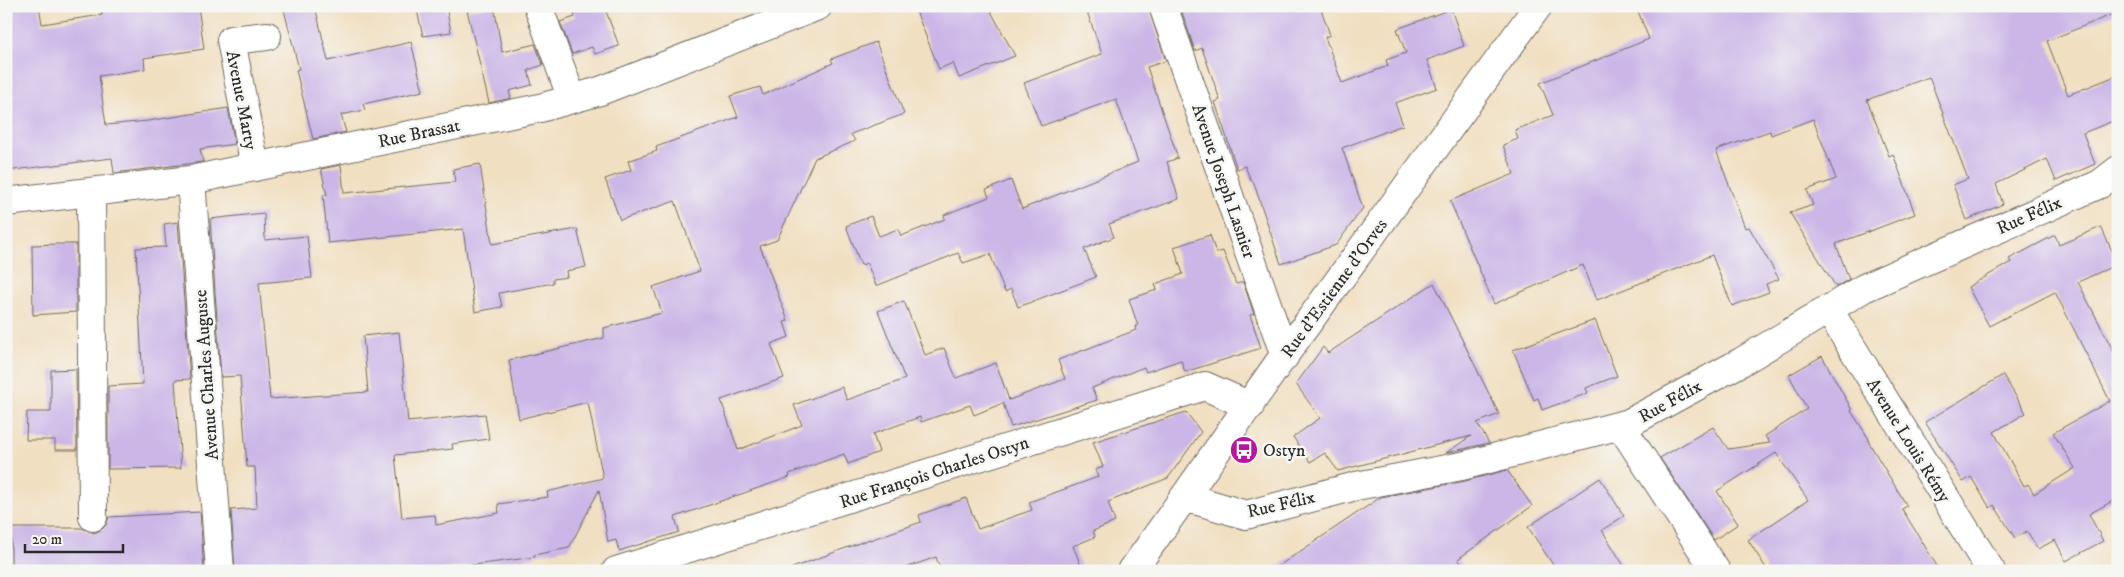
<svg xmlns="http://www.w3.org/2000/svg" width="2124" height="577" font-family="'IM FELL DW Pica',serif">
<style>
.building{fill:#cbb6e7}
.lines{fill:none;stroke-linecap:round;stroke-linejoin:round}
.minor-casing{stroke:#706a60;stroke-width:30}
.minor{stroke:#fff;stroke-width:28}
.labels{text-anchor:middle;stroke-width:5;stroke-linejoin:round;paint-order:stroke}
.street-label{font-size:18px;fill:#2b2b2b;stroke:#f6f6f2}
.poi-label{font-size:18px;fill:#2b2b2b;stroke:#f6f6f2;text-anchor:start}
</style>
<rect width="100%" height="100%" fill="#f6f6f2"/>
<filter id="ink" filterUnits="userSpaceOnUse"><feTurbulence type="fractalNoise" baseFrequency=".02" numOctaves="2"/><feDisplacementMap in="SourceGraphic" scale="10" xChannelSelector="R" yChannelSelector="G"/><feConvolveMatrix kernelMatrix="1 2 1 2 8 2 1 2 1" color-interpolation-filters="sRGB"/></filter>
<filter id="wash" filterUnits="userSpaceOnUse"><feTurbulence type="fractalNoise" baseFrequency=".0096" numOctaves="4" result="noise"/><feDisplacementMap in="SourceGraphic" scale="20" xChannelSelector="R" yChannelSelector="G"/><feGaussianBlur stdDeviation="1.12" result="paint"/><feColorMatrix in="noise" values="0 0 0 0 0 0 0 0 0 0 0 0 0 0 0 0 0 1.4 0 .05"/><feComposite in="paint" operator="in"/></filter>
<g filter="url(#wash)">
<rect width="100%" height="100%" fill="#f1dfc1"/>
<g id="blocks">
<path class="building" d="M6,6H39L42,24L102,15L101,6H198L204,49L144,58L145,69L99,76L106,125L148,121L228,108L235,144L200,149L203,162L114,173L112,158L6,171Z
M283,6H315L328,61L411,42L423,91L363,104L365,110L341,115L346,132L313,139L296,70L299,69Z
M416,6H446L451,32L423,36Z
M494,6L502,52L535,44L543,65L528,70L532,85L509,91L511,98L489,103L467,10Z
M572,6H604L619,46L595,54L592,47L572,54L560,22L575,17Z
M914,6H988L1015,56L959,78L953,63L939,69Z
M1085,6H1148L1166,61L1147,67L1178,158L1167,162L1179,199L1109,224L1114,237L1084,249L1096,277L1018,307L1011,289L1005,292L990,254L963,263L958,253L876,286L867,263L861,265L846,226L871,216L879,236L898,229L901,236L945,219L944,215L989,197L986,190L1011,180L1022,209L1138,162L1116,99L1041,126L1024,83L1102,54Z
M1180,6H1320L1330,35L1325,37L1342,83L1388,66L1386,60L1406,53L1397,29L1451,9L1464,46L1427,60L1437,88L1395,103L1403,125L1342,148L1363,208L1336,245L1281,264L1253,181H1251L1245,166L1237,169L1215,102L1220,100L1202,48L1195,51Z
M1636,6H2118V12L2047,41L2068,95L2118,75V119L2083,133L2095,164L2056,181L2047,159L1996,184L2003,204L1967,220L1953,185L1968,179L1929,77L1867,100L1889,156L1893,154L1915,214L1836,244L1849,279L1836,287L1790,213L1813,205L1807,190L1836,179L1813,119L1771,135L1770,131L1716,150L1745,228L1749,227L1779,279L1766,284L1769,292L1732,306L1712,255L1597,300L1583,265L1494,304L1450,201L1514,174L1503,145L1518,139L1515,130L1553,115L1540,83L1649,39Z
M876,42L904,114L851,134L855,141L815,158L777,240L760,246L788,321L784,322L789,337L771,344L784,378L721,400L738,450L802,425L794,405L842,387L847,400L905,379L878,311L904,301L925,355L944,348L956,378L996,363L1009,400L1065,379L1058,360L1136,330L1135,326H1138L1129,299L1157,290L1155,284L1183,274L1174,247L1210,235L1216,253L1223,251L1236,284L1243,282L1254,314L1250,315L1261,348L1185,372L1181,360L1146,372L1144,367L1092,388L1097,400L1011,427L1003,403L974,415L970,405L921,422L920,417L873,434L879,452L848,464L844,454L789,474L790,477L675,517L679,532L619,551L616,540L608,542L599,490L569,548L534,555L535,557L429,571H235L231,510L257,508L255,467H247L240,376L221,377L210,219L264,213L265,240L307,236L312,278L259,283L270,399L368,392L363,336L399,332L408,422L485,414L489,439L452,444L453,449L395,455L402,518L435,515L436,525L499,513L498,504L548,497L547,492L603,478L588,402L519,419L509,360L604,338V328L662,313L653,287L700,271L675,201L620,220L605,179L631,170L628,161L657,151L656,147L738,117L730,96L760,87L763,95L833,63L831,59Z
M480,164L492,244L577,229L586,267L566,271L567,277L553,279V283L499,293L502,307L475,312L463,229L328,243L323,195H327L321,169L341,165L344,193L455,182L453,169Z
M178,222L190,379L175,380L181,468L108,469V386L143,384L136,248L166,247L164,224Z
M2101,227L2118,264L2078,282L2118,360V498L2089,514L2103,541L2066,561L2055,540L2038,549L2027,531L2015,538L1994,505L1990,508L1971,477L1963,482L1925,422L2003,375L2026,413L1994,432L2024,486L2028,484L2034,494L2075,468L2053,433L2110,401L2055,292L1989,326L1968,287L2011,262L2009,259L2055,235L2059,245Z
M57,244H76V312L33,315L32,245Z
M1434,283L1499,414L1477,423L1489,443L1446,453L1471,436L1338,471L1325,453L1310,462L1293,437L1320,418L1296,384L1323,347L1328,353Z
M1595,320L1617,376L1586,388L1588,393L1542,410L1538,398L1534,400L1513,350Z
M1822,356L1852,410L1851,411L1869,439L1868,441L1907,506L1902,509L1940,571H1768L1748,540L1808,500L1776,453L1717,491L1738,524L1714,540L1660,458L1713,427L1728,449L1770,443L1765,436L1807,409L1789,375Z
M76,369L77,450H55V440H26L27,412H51V370Z
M1186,412L1201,432L1168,478L1108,502L1115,522L1093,531L1095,537L1073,546L1083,571H941L936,557L897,571H792V568L870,539V540L921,522L919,515L966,498L978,529L1032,510L1029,502L1098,477L1095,470L1103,467L1093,442Z
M1507,470L1532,506L1458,559L1467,571H1271L1381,497L1465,481Z
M1600,478L1624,516L1602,530L1627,571H1557L1528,527Z
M200,512L204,571H11V528H82L94,533L101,530L106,525L109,517Z"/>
</g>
</g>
<g filter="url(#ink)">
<use href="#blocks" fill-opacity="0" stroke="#706a60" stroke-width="1"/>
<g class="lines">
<defs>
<path id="minor" d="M538,6L572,99
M1163,6L1285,356
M255,167L231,40L267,36
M191,180L220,571
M91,192L93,517
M6,202L191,180L540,108L600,91L818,6
M1828,309L1991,571
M1621,426L1716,571
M1185,497L1246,515L1356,486L1462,466L1629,423L1741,362L1864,288L2100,184L2118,170
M616,571L1205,386L1250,406
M1132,571L1278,364L1538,6"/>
</defs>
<use href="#minor" class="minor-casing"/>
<use href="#minor" class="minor"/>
</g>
</g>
<defs>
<symbol id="bus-disc" viewBox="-11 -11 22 22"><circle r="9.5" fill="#b5179e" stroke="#f6f6f2"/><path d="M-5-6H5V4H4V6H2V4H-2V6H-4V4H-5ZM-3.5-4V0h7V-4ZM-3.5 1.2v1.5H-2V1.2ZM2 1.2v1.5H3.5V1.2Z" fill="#fff"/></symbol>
</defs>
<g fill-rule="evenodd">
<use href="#bus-disc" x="1228" y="434" width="32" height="32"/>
</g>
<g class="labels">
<g class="street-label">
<text transform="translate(242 100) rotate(79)" y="6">Avenue Marty</text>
<text transform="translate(419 133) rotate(-12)" y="6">Rue Brassat</text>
<text transform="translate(1224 181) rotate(71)" y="6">Avenue Joseph Lasnier</text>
<text transform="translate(2029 215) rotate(-24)" y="6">Rue Félix</text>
<text transform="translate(1334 288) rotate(-54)" y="6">Rue d'Estienne d'Orves</text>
<text transform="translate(206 375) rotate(-94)" y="6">Avenue Charles Auguste</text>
<text transform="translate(1670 401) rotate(-29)" y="6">Rue Félix</text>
<text transform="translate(1909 440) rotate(58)" y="6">Avenue Louis Rémy</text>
<text transform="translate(934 472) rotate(-18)" y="6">Rue François Charles Ostyn</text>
<text transform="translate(1281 504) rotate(-13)" y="6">Rue Félix</text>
</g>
<g class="poi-label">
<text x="1263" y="456">Ostyn</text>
</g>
</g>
<rect width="2124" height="577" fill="none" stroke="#f6f6f2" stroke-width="25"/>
<path d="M25 544v8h98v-8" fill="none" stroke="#2b2b2b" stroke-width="2.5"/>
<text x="32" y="544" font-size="15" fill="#2b2b2b" stroke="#f6f6f2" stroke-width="4" paint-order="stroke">20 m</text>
</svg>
